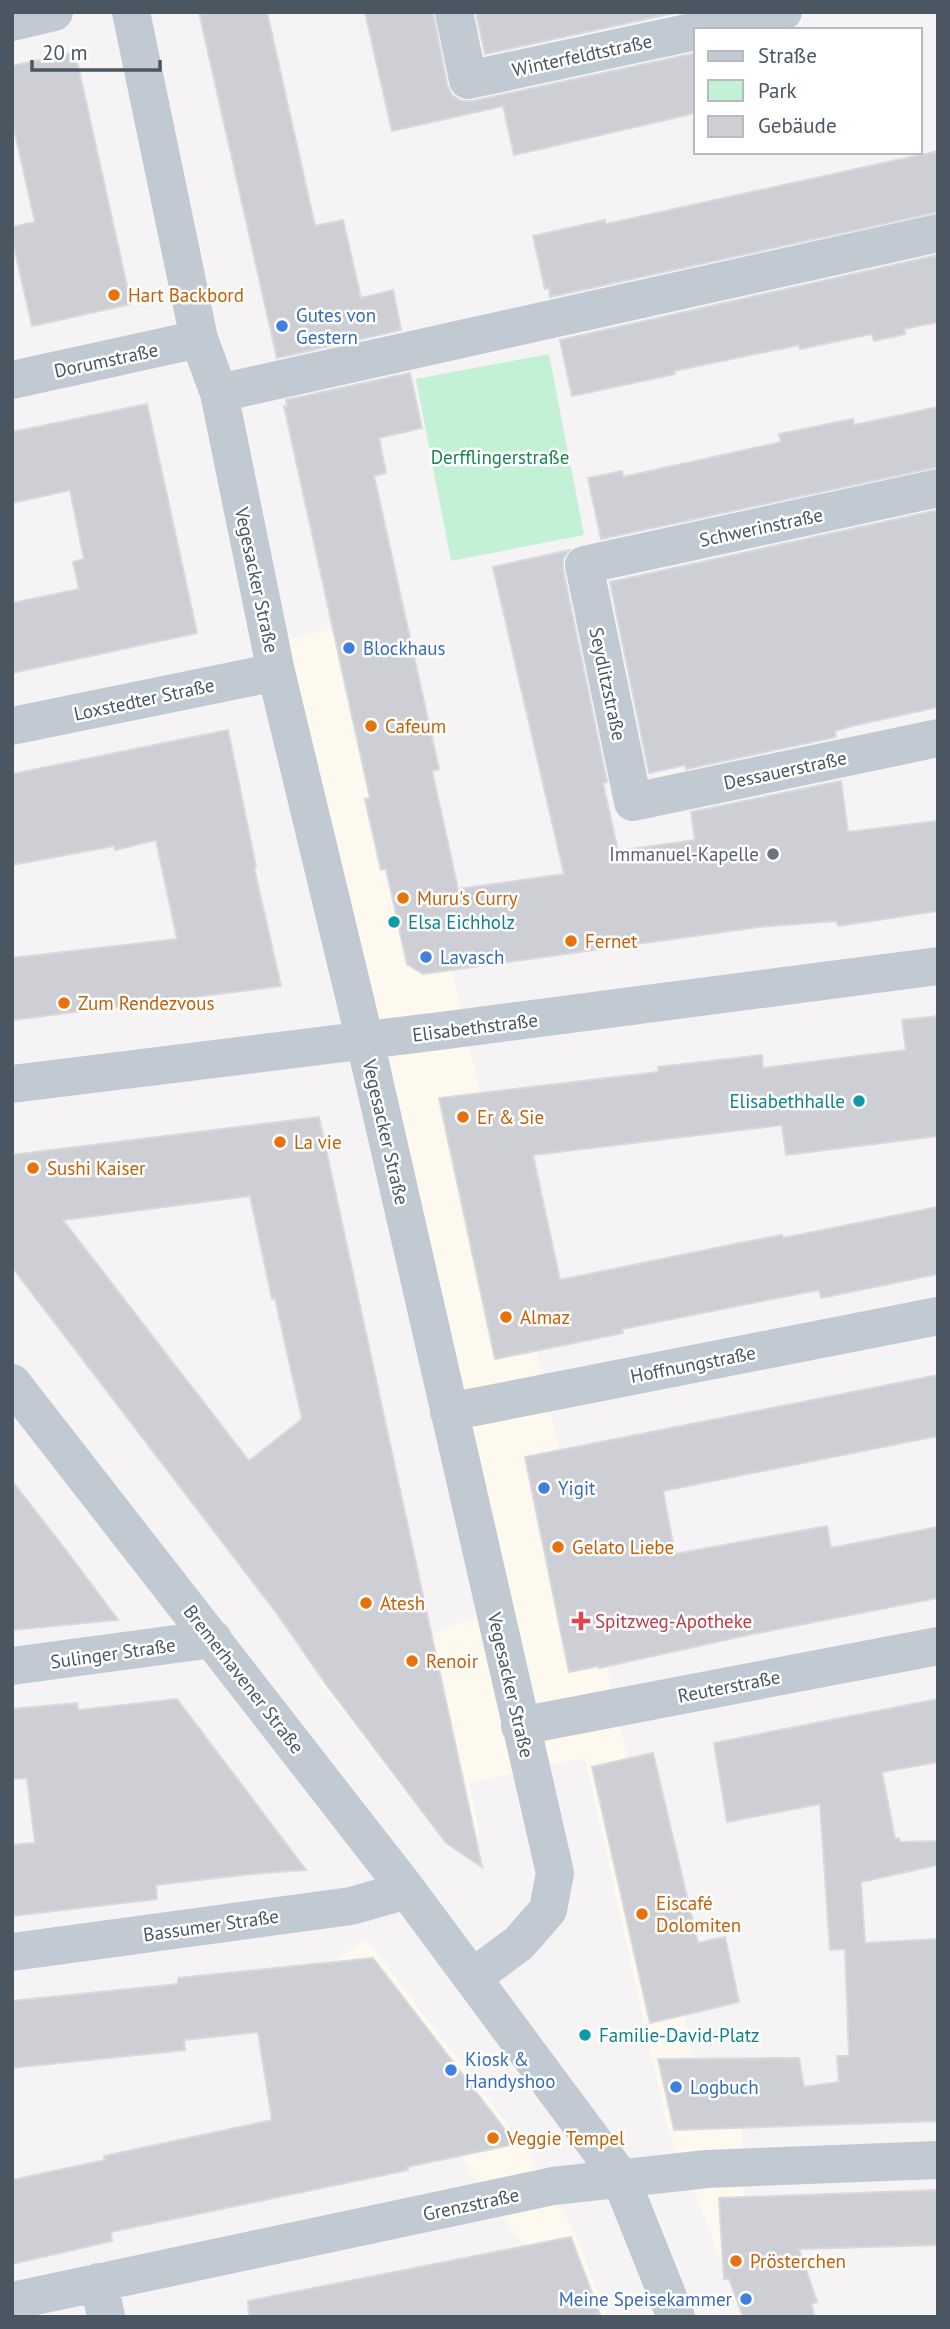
<svg xmlns="http://www.w3.org/2000/svg" width="950" height="2329" font-family="'PT Sans',sans-serif">
<style>
.commercial{fill:#fdf9ef}
.green{fill:#c3f1d5}
.building{fill:#cdcfd5;stroke:#d7d9de;stroke-width:2;fill-rule:evenodd}
.lines{fill:none;stroke-linecap:round;stroke-linejoin:round}
.minor{stroke:#c1cad2;stroke-width:38}
.food-dot{fill:#e8710a;stroke:#fff;stroke-width:2.5}
.shop-dot{fill:#3f7fe0;stroke:#fff;stroke-width:2.5}
.worship-dot{fill:#6b7280;stroke:#fff;stroke-width:2.5}
.culture-dot{fill:#0f9aa8;stroke:#fff;stroke-width:2.5}
.health-dot{fill:#e0444e;stroke:#fff;stroke-width:2.5}
.labels{text-anchor:middle;stroke-width:5;stroke-linejoin:round;paint-order:stroke}
.street-label{font-size:19px;fill:#4a5661;stroke:#fff}
.food-label{font-size:19px;fill:#c56008;stroke:#fff;text-anchor:start}
.shop-label{font-size:19px;fill:#366cbe;stroke:#fff;text-anchor:start}
.park-label{font-size:19px;fill:#17864f;stroke:#fff}
.worship-label{font-size:19px;fill:#5b616d;stroke:#fff;text-anchor:end}
.culture-label{font-size:19px;fill:#0d838f;stroke:#fff;text-anchor:start}
.health-label{font-size:19px;fill:#be3a42;stroke:#fff;text-anchor:start}
</style>
<rect width="100%" height="100%" fill="#f5f3f3"/>
<path class="commercial" d="M375,619L700,2087L739,2088L748,2256L775,2317H741L695,2192L669,2135L585,1758L469,1783L480,1836L476,1848L462,1855L446,1846L319,1681L482,1614L260,646Z
M366,1938L520,2141L576,2234L607,2317H562L543,2273L326,1968Z"/>
<path class="green" d="M549,354L584,535L451,561L416,379Z"/>
<path class="building" d="M199,12H267L315,226L343,220L361,298L393,290L401,330L277,358Z
M365,12H433L447,85L452,95L462,101H473L696,53V113L514,155L503,106L392,131Z
M476,12H679L485,54Z
M75,52L131,304L32,326L12,238V227L35,222L12,120V66Z
M938,151V212L550,297L549,288L545,289L533,236L605,220L606,224Z
M938,255V322L904,329L905,334L874,341L872,334L800,349L799,345L674,371L675,374L572,396L560,340Z
M410,373L422,428L379,438L386,473L374,476L439,769L432,771L458,889L564,874L493,567L569,550L563,559V569L607,782L603,783L618,851L695,840L691,812L841,781L848,832L938,821V911L839,926L836,921L759,927L423,974L407,964L386,869L381,870L365,799L370,798L284,406H287L286,400Z
M147,404L197,633L12,673V603L79,589L73,562L84,559L70,490L12,503V432Z
M938,407V467L601,539L588,478L622,471L623,477L781,442L779,434L853,419L854,425Z
M938,510V707L852,726L835,731L836,737L686,769L685,765L649,773L610,582Z
M228,730L256,867L254,868L281,986L12,1020V958L177,939L156,840L115,850L114,846L12,865V774Z
M938,1016V1136L786,1155L782,1125L533,1155L560,1280L740,1243L782,1235L783,1238L938,1207V1274L821,1298L819,1290L752,1303L622,1329L623,1333L495,1359L439,1098L658,1072V1067L762,1055L763,1068L906,1050L902,1020Z
M319,1117L380,1398L482,1867L446,1843L325,1683L278,1615L12,1267V1155ZM250,1196L272,1299L275,1298L302,1419L249,1461L63,1220Z
M938,1375V1436L663,1491L675,1554L827,1526L831,1548L938,1527V1598L753,1634L599,1668V1666L569,1672L525,1457Z
M12,1481L62,1545L118,1620L12,1630Z
M177,1699L306,1870L251,1874L156,1885L157,1899L12,1916V1845L35,1843L27,1778L12,1779V1709L77,1703L78,1710Z
M938,1699V1762L882,1772L895,1839L899,1838L900,1842L938,1841V1865L861,1882L865,1943L938,1939V2121L674,2130L658,2059L799,2058L804,2087L839,2082L837,2056H849L845,1949L830,1950L820,1804L727,1822L714,1743Z
M653,1753L698,1943L725,1937L739,2002L650,2023L592,1767Z
M373,1958L516,2144L407,2167L408,2170L111,2232L112,2241L12,2264V2180L105,2160L104,2156L272,2120L258,2032L184,2040L185,2050L12,2068V2001L178,1984V1978Z
M938,2190V2245L799,2249L817,2302L811,2304L815,2317H743L729,2279H724L719,2198Z
M571,2237L601,2317H249L248,2301Z"/>
<g class="lines">
<path class="minor" d="M131,12L199,339L219,393L276,672L365,1041L555,1873L548,1910L519,1943L472,1978
M454,12L468,80L696,31
M12,22L54,12
M701,30L783,12
M12,380L199,339
M219,393L938,233
M938,488L584,565L633,802L938,738
M12,726L276,672
M12,1084L440,1031L938,966
M12,1383L407,1890L620,2177L676,2317
M449,1412L938,1316
M12,1666L213,1639
M520,1726L938,1646
M12,1952L351,1906L407,1890
M99,2282L106,2317
M12,2301L553,2186L707,2169L938,2160"/>
</g>
<g class="food-dot">
<circle cx="114" cy="295" r="7"/>
<circle cx="371" cy="726" r="7"/>
<circle cx="403" cy="898" r="7"/>
<circle cx="571" cy="941" r="7"/>
<circle cx="64" cy="1003" r="7"/>
<circle cx="463" cy="1117" r="7"/>
<circle cx="280" cy="1142" r="7"/>
<circle cx="33" cy="1168" r="7"/>
<circle cx="506" cy="1317" r="7"/>
<circle cx="558" cy="1547" r="7"/>
<circle cx="366" cy="1603" r="7"/>
<circle cx="412" cy="1661" r="7"/>
<circle cx="642" cy="1914" r="7"/>
<circle cx="493" cy="2138" r="7"/>
<circle cx="736" cy="2261" r="7"/>
</g>
<g class="shop-dot">
<circle cx="282" cy="326" r="7"/>
<circle cx="349" cy="648" r="7"/>
<circle cx="426" cy="957" r="7"/>
<circle cx="544" cy="1488" r="7"/>
<circle cx="451" cy="2070" r="7"/>
<circle cx="676" cy="2087" r="7"/>
<circle cx="746" cy="2299" r="7"/>
</g>
<circle class="worship-dot" cx="773" cy="854" r="7"/>
<g class="culture-dot">
<circle cx="394" cy="922" r="7"/>
<circle cx="859" cy="1101" r="7"/>
<circle cx="585" cy="2035" r="7"/>
</g>
<path class="health-dot" d="M577.5 1610.5h7v7h7v7h-7v7h-7v-7h-7v-7h7z"/>
<g class="labels">
<g class="street-label">
<text transform="translate(582 55) rotate(-12)" y="7">Winterfeldtstraße</text>
<text transform="translate(106 360) rotate(-12)" y="7">Dorumstraße</text>
<text transform="translate(761 527) rotate(-12)" y="7">Schwerinstraße</text>
<text transform="translate(257 580) rotate(78)" y="7">Vegesacker Straße</text>
<text transform="translate(608 684) rotate(78)" y="7">Seydlitzstraße</text>
<text transform="translate(144 699) rotate(-12)" y="7">Loxstedter Straße</text>
<text transform="translate(785 770) rotate(-12)" y="7">Dessauerstraße</text>
<text transform="translate(475 1027) rotate(-7)" y="7">Elisabethstraße</text>
<text transform="translate(386 1132) rotate(77)" y="7">Vegesacker Straße</text>
<text transform="translate(693 1364) rotate(-11)" y="7">Hoffnungstraße</text>
<text transform="translate(113 1653) rotate(-8)" y="7">Sulinger Straße</text>
<text transform="translate(244 1679) rotate(52)" y="7">Bremerhavener Straße</text>
<text transform="translate(511 1685) rotate(77)" y="7">Vegesacker Straße</text>
<text transform="translate(729 1686) rotate(-11)" y="7">Reuterstraße</text>
<text transform="translate(211 1925) rotate(-8)" y="7">Bassumer Straße</text>
<text transform="translate(471 2204) rotate(-12)" y="7">Grenzstraße</text>
</g>
<g class="food-label">
<text x="128" y="302">Hart Backbord</text>
<text x="385" y="733">Cafeum</text>
<text x="417" y="905">Muru's Curry</text>
<text x="585" y="948">Fernet</text>
<text x="78" y="1010">Zum Rendezvous</text>
<text x="477" y="1124">Er &amp; Sie</text>
<text x="294" y="1149">La vie</text>
<text x="47" y="1175">Sushi Kaiser</text>
<text x="520" y="1324">Almaz</text>
<text x="572" y="1554">Gelato Liebe</text>
<text x="380" y="1610">Atesh</text>
<text x="426" y="1668">Renoir</text>
<text x="656" y="1910">Eiscafé<tspan x="656" dy="22">Dolomiten</tspan></text>
<text x="507" y="2145">Veggie Tempel</text>
<text x="750" y="2268">Prösterchen</text>
</g>
<g class="shop-label">
<text x="296" y="322">Gutes von<tspan x="296" dy="22">Gestern</tspan></text>
<text x="363" y="655">Blockhaus</text>
<text x="440" y="964">Lavasch</text>
<text x="558" y="1495">Yigit</text>
<text x="465" y="2066">Kiosk &amp;<tspan x="465" dy="22">Handyshoo</tspan></text>
<text x="690" y="2094">Logbuch</text>
<text x="732" y="2306" text-anchor="end">Meine Speisekammer</text>
</g>
<g class="park-label">
<text x="500" y="464">Derfflingerstraße</text>
</g>
<g class="worship-label">
<text x="759" y="861">Immanuel-Kapelle</text>
</g>
<g class="culture-label">
<text x="408" y="929">Elsa Eichholz</text>
<text x="845" y="1108" text-anchor="end">Elisabethhalle</text>
<text x="599" y="2042">Familie-David-Platz</text>
</g>
<g class="health-label">
<text x="595" y="1628">Spitzweg-Apotheke</text>
</g>
</g>
<rect width="950" height="2329" fill="none" stroke="#4a5661" stroke-width="28"/>
<rect x="694" y="28" width="228" height="126" fill="#ffffff" stroke="#b7bbc0" stroke-width="2"/>
<rect x="708" y="51" width="35" height="10" fill="#c1cad2" stroke="#b7bbc0" stroke-width="2"/>
<text x="758" y="63" font-size="21" fill="#4a5661">Straße</text>
<rect x="708" y="80" width="35" height="21" fill="#c3f1d5" stroke="#b7bbc0" stroke-width="2"/>
<text x="758" y="98" font-size="21" fill="#4a5661">Park</text>
<rect x="708" y="116" width="35" height="21" fill="#cdcfd5" stroke="#b7bbc0" stroke-width="2"/>
<text x="758" y="133" font-size="21" fill="#4a5661">Gebäude</text>
<path d="M32 60v10h128v-10" fill="none" stroke="#4a5661" stroke-width="3.5"/>
<text x="42" y="60" font-size="21" fill="#4a5661" stroke="#ffffff" stroke-width="5" paint-order="stroke">20 m</text>
</svg>
